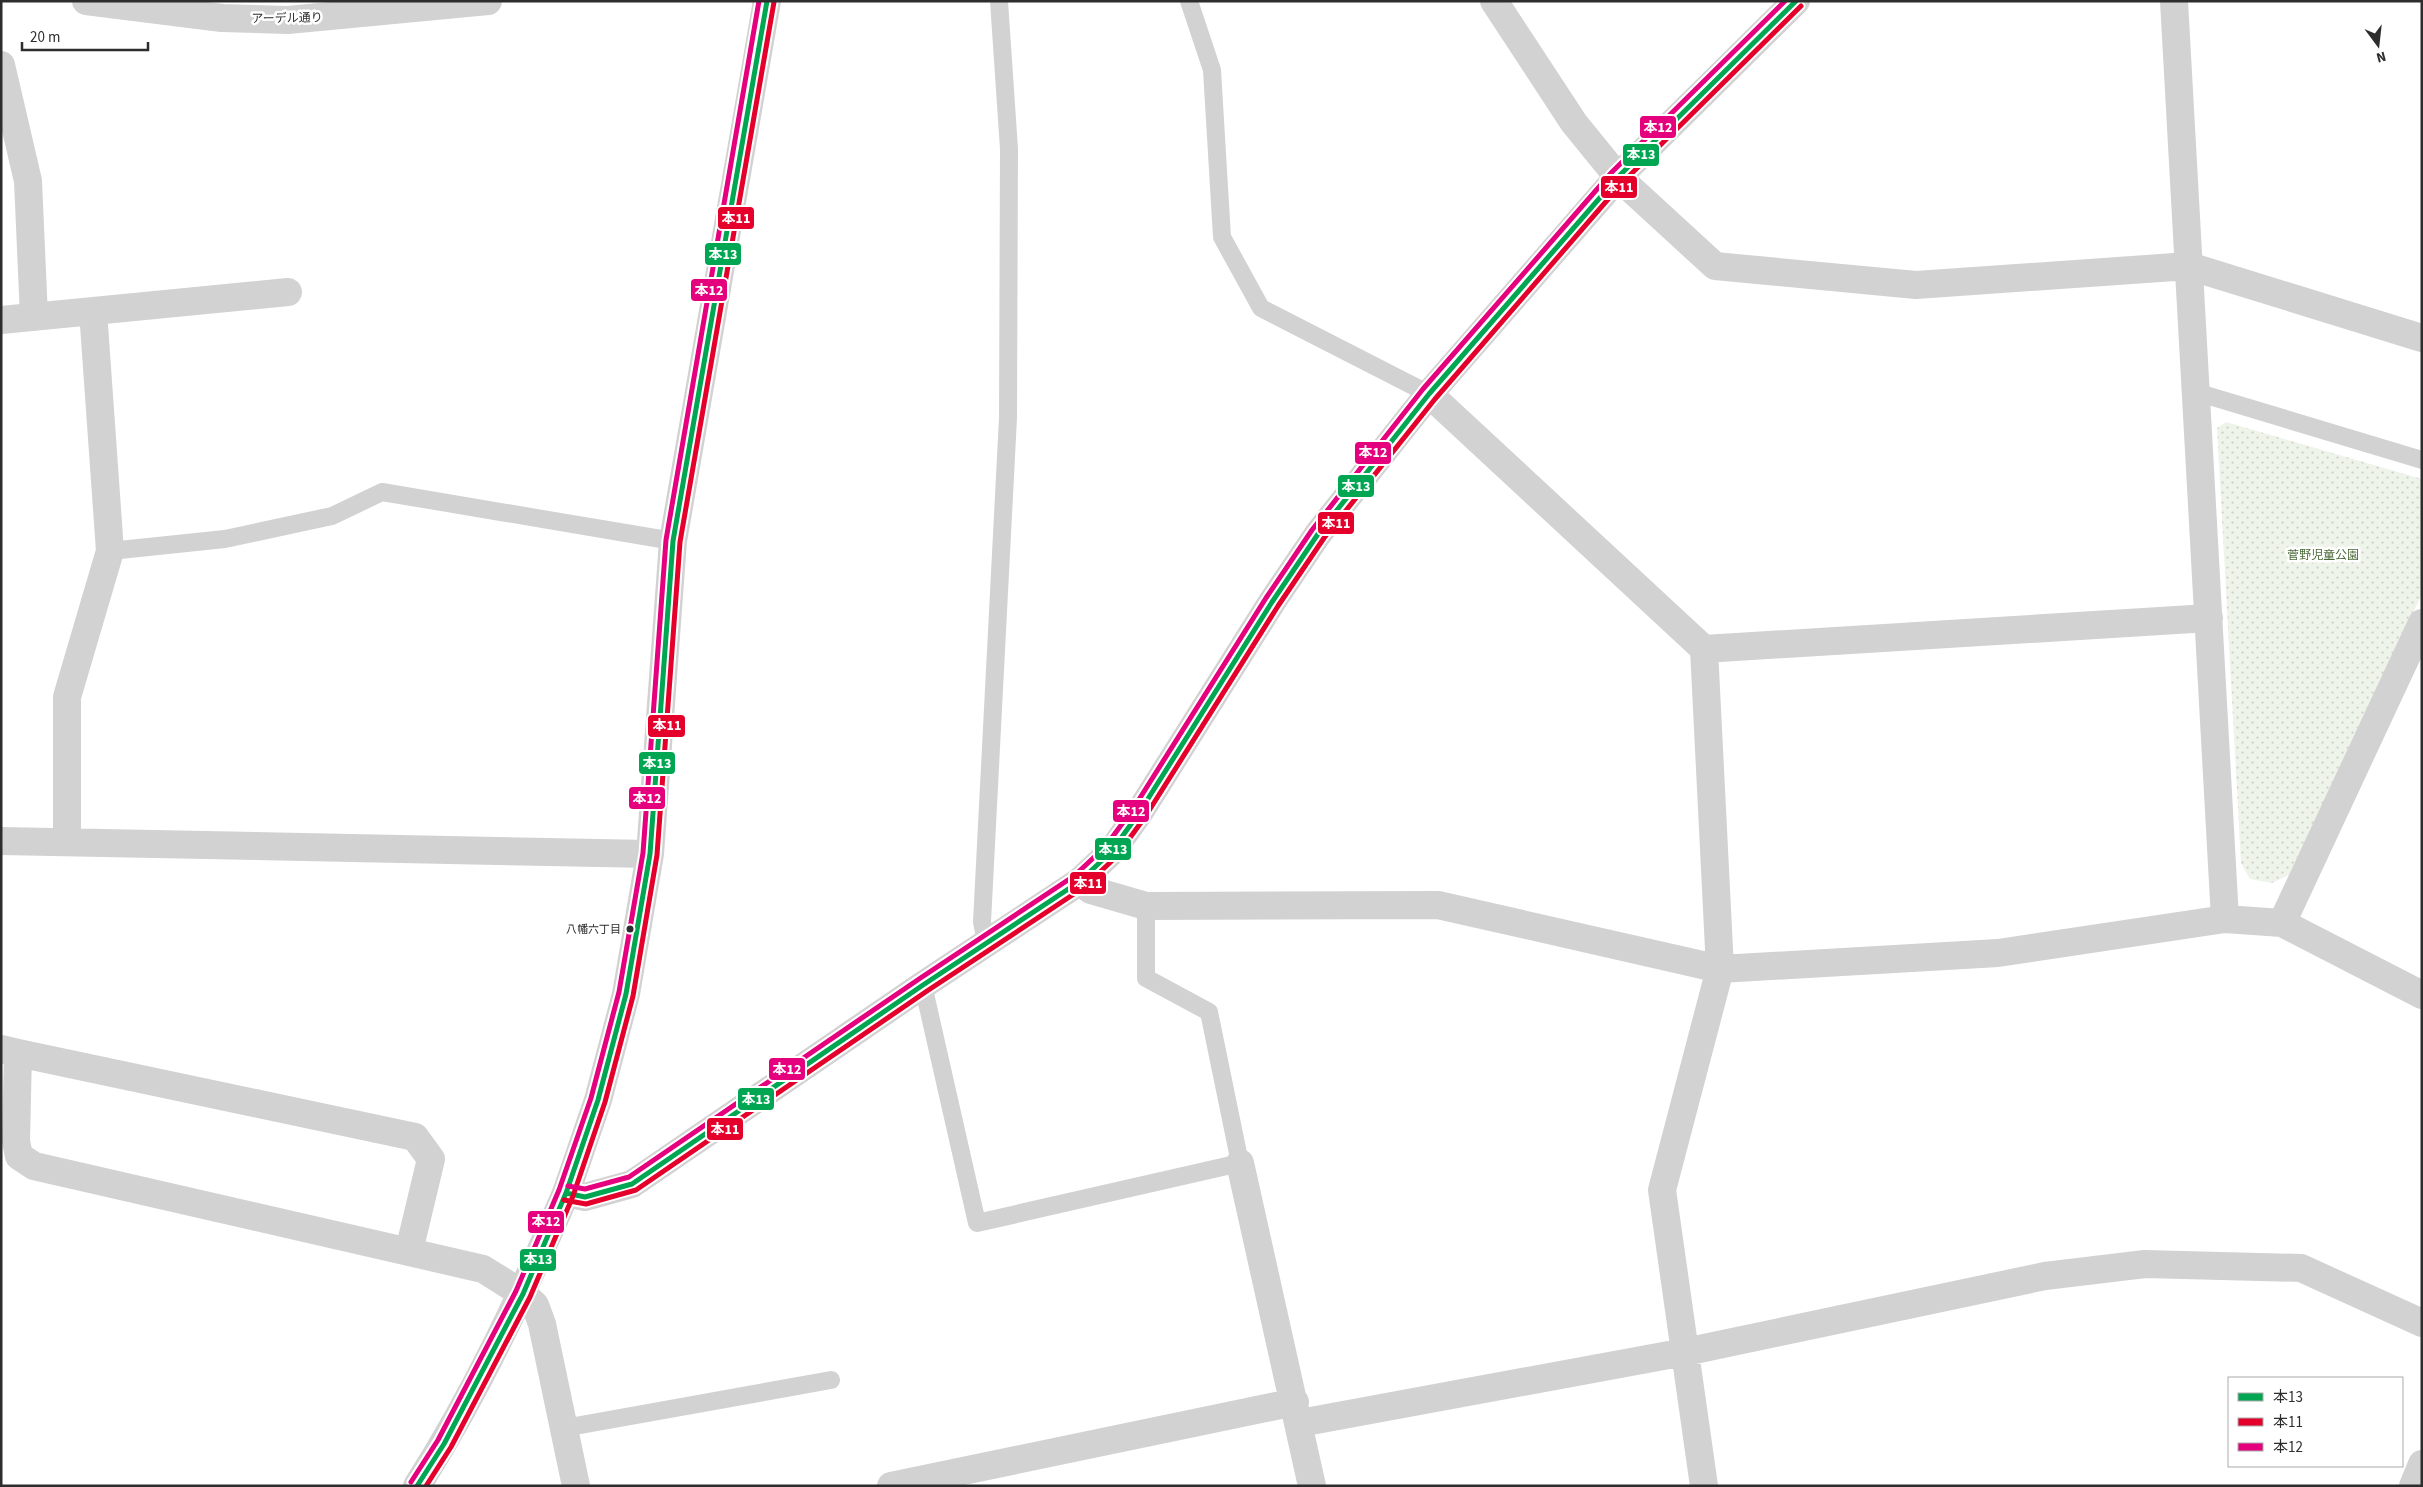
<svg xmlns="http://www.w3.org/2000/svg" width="2423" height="1487" font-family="'Source Sans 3','Noto Sans JP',sans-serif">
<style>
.park{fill:url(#park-dots)}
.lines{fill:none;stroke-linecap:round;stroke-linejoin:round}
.service{stroke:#d2d2d2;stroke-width:18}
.minor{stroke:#d2d2d2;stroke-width:28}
.tertiary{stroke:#d2d2d2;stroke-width:28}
.bus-1-casing{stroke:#fff;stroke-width:9}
.bus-2-casing{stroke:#fff;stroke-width:9}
.bus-3-casing{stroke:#fff;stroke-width:9}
.bus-1{stroke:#00a651;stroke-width:5}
.bus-2{stroke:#e4002b;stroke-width:5}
.bus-3{stroke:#e5007d;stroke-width:5}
.bus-dot{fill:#2d2d2d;stroke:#fff;stroke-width:2}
.labels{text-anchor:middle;stroke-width:5;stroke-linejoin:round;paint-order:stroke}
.bus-label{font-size:11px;fill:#2d2d2d;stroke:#fff;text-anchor:end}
.street-label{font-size:12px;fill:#2d2d2d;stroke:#fff}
.park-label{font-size:12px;fill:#4b6a39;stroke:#fff}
.line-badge{stroke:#fff;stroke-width:2}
.badge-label{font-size:14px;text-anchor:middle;font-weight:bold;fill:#fff}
</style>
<defs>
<pattern id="park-dots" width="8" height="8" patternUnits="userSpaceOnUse" patternTransform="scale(1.25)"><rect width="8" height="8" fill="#eef4ea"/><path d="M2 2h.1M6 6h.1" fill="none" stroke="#ccd2c9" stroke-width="1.8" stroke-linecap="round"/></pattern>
</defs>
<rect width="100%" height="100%" fill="#fff"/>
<path class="park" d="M2226,422L2422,479V594L2289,875L2272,883L2250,879L2241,863L2217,428Z"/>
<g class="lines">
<path class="service" d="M1189,1L1212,70L1222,237L1261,308L1429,394
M2196,392L2422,460
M110,551L225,539L332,516L382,492L673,541
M986,942L982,922L1008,418L1009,149L999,1
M923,985L977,1223L1240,1163L1209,1012L1146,978V906
M564,1428L831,1380"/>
<path class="minor" d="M767,1L673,541L650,854L626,994L598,1100L566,1193L585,1197L632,1184L923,985L1079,882L1111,852L1139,813L1272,602L1318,534L1429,394L1618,177L1796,1
M1494,1L1574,123L1618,177L1715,266L1916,285L2189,266L2422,338
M2174,1L2225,919
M1,65L28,181L34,317
M1,320L288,292
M1429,394L1704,649L2209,618
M1704,649L1720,969L1662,1190L1704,1486
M1,841L650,854
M67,842V697L110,551L93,311
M1079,882L1091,890L1146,906L1438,905L1720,969L1998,953L2225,919L2282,923L2422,995
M2282,923L2422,623
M1,1049L18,1053L16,1141L19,1156L34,1166L483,1269L523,1294L535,1305L542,1324L576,1486
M18,1053L415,1137L431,1159L409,1251
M1240,1163L1312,1486
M1300,1423L1685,1352L2045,1276L2145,1264L2301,1268L2422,1323
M891,1486L1295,1402
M2413,1486L2422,1464"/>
<path class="tertiary" d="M86,1L222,18L288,20L488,1
M417,1486C476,1393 523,1293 566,1193"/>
<defs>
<path id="bus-1" d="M566,1193L585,1197L632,1184L923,985L1079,882L1111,852L1139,813L1272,602L1318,534L1429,394L1618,177L1796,1
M417,1486L444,1444L523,1294L566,1193L598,1100L626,994L650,854L673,541L767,1"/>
<path id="bus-2" d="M564,1200L586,1204L636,1190L927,991L1083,888L1116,857L1145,817L1278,606L1324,538L1435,399L1623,182L1801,6
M426,1486L451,1447L530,1297L573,1196L605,1102L633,996L657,855L680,542L774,2"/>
<path id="bus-3" d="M568,1186L585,1189L629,1177L919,979L1074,876L1105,847L1133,809L1266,598L1312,530L1423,389L1612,172L1785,1
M411,1482L438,1440L516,1291L559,1190L591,1098L619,992L643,853L666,540L759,1"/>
</defs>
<use href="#bus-1" class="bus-1-casing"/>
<use href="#bus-2" class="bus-2-casing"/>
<use href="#bus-3" class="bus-3-casing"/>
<use href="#bus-1" class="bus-1"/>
<use href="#bus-2" class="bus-2"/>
<use href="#bus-3" class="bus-3"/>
</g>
<circle class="bus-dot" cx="630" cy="929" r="4.5"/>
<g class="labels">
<g class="bus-label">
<text x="621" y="933">八幡六丁目</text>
</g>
<g class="street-label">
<text transform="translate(287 18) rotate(-1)" y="4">アーデル通り</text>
</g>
<g class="park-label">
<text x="2323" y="559">菅野児童公園</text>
</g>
</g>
<g class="line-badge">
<rect x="1639" y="115" width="38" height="24" rx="5" fill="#e5007d"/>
<rect x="1622" y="143" width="38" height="24" rx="5" fill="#00a651"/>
<rect x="1600" y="175" width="38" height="24" rx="5" fill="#e4002b"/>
<rect x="717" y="206" width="38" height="24" rx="5" fill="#e4002b"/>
<rect x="704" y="242" width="38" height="24" rx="5" fill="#00a651"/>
<rect x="690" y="278" width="38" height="24" rx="5" fill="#e5007d"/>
<rect x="1354" y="441" width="38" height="24" rx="5" fill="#e5007d"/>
<rect x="1337" y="474" width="38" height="24" rx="5" fill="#00a651"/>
<rect x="1317" y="511" width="38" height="24" rx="5" fill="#e4002b"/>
<rect x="647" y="714" width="39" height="24" rx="5" fill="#e4002b"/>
<rect x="638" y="751" width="38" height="24" rx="5" fill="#00a651"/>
<rect x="628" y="786" width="38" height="24" rx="5" fill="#e5007d"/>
<rect x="1112" y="799" width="38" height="24" rx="5" fill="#e5007d"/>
<rect x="1094" y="837" width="38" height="24" rx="5" fill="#00a651"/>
<rect x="1069" y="871" width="38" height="24" rx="5" fill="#e4002b"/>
<rect x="768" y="1057" width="38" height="24" rx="5" fill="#e5007d"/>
<rect x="737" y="1087" width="38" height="24" rx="5" fill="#00a651"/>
<rect x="706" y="1117" width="38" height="24" rx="5" fill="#e4002b"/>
<rect x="527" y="1210" width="38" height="24" rx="5" fill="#e5007d"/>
<rect x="519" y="1248" width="38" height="24" rx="5" fill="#00a651"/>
</g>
<g class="badge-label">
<text x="1658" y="132">本12</text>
<text x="1641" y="159">本13</text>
<text x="1619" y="192">本11</text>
<text x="736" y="223">本11</text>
<text x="723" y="259">本13</text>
<text x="709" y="295">本12</text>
<text x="1373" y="457">本12</text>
<text x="1356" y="491">本13</text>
<text x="1336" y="528">本11</text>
<text x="667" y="730">本11</text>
<text x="657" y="768">本13</text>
<text x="647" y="803">本12</text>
<text x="1131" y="816">本12</text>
<text x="1113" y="854">本13</text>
<text x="1088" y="888">本11</text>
<text x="787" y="1074">本12</text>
<text x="756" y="1104">本13</text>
<text x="725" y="1134">本11</text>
<text x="546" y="1226">本12</text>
<text x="538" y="1264">本13</text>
</g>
<rect width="2423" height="1487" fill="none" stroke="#2d2d2d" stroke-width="5"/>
<rect x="2228" y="1377" width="175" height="90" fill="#ffffff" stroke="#ababab"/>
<rect x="2238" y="1393" width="25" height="8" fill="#00a651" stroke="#ababab"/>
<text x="2273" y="1402" font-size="15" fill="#2d2d2d">本13</text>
<rect x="2238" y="1418" width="25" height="8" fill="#e4002b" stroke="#ababab"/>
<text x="2273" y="1427" font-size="15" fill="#2d2d2d">本11</text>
<rect x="2238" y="1443" width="25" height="8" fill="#e5007d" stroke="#ababab"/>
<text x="2273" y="1452" font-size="15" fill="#2d2d2d">本12</text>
<g transform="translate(2378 45) rotate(165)" stroke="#ffffff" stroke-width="4" paint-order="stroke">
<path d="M0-4L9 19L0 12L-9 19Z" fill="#2d2d2d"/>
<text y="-8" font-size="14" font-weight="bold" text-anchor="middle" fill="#2d2d2d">N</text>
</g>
<path d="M22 42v8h126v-8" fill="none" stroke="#2d2d2d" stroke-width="2.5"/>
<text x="30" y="42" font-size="15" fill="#2d2d2d" stroke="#ffffff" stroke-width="4" paint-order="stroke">20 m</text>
</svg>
